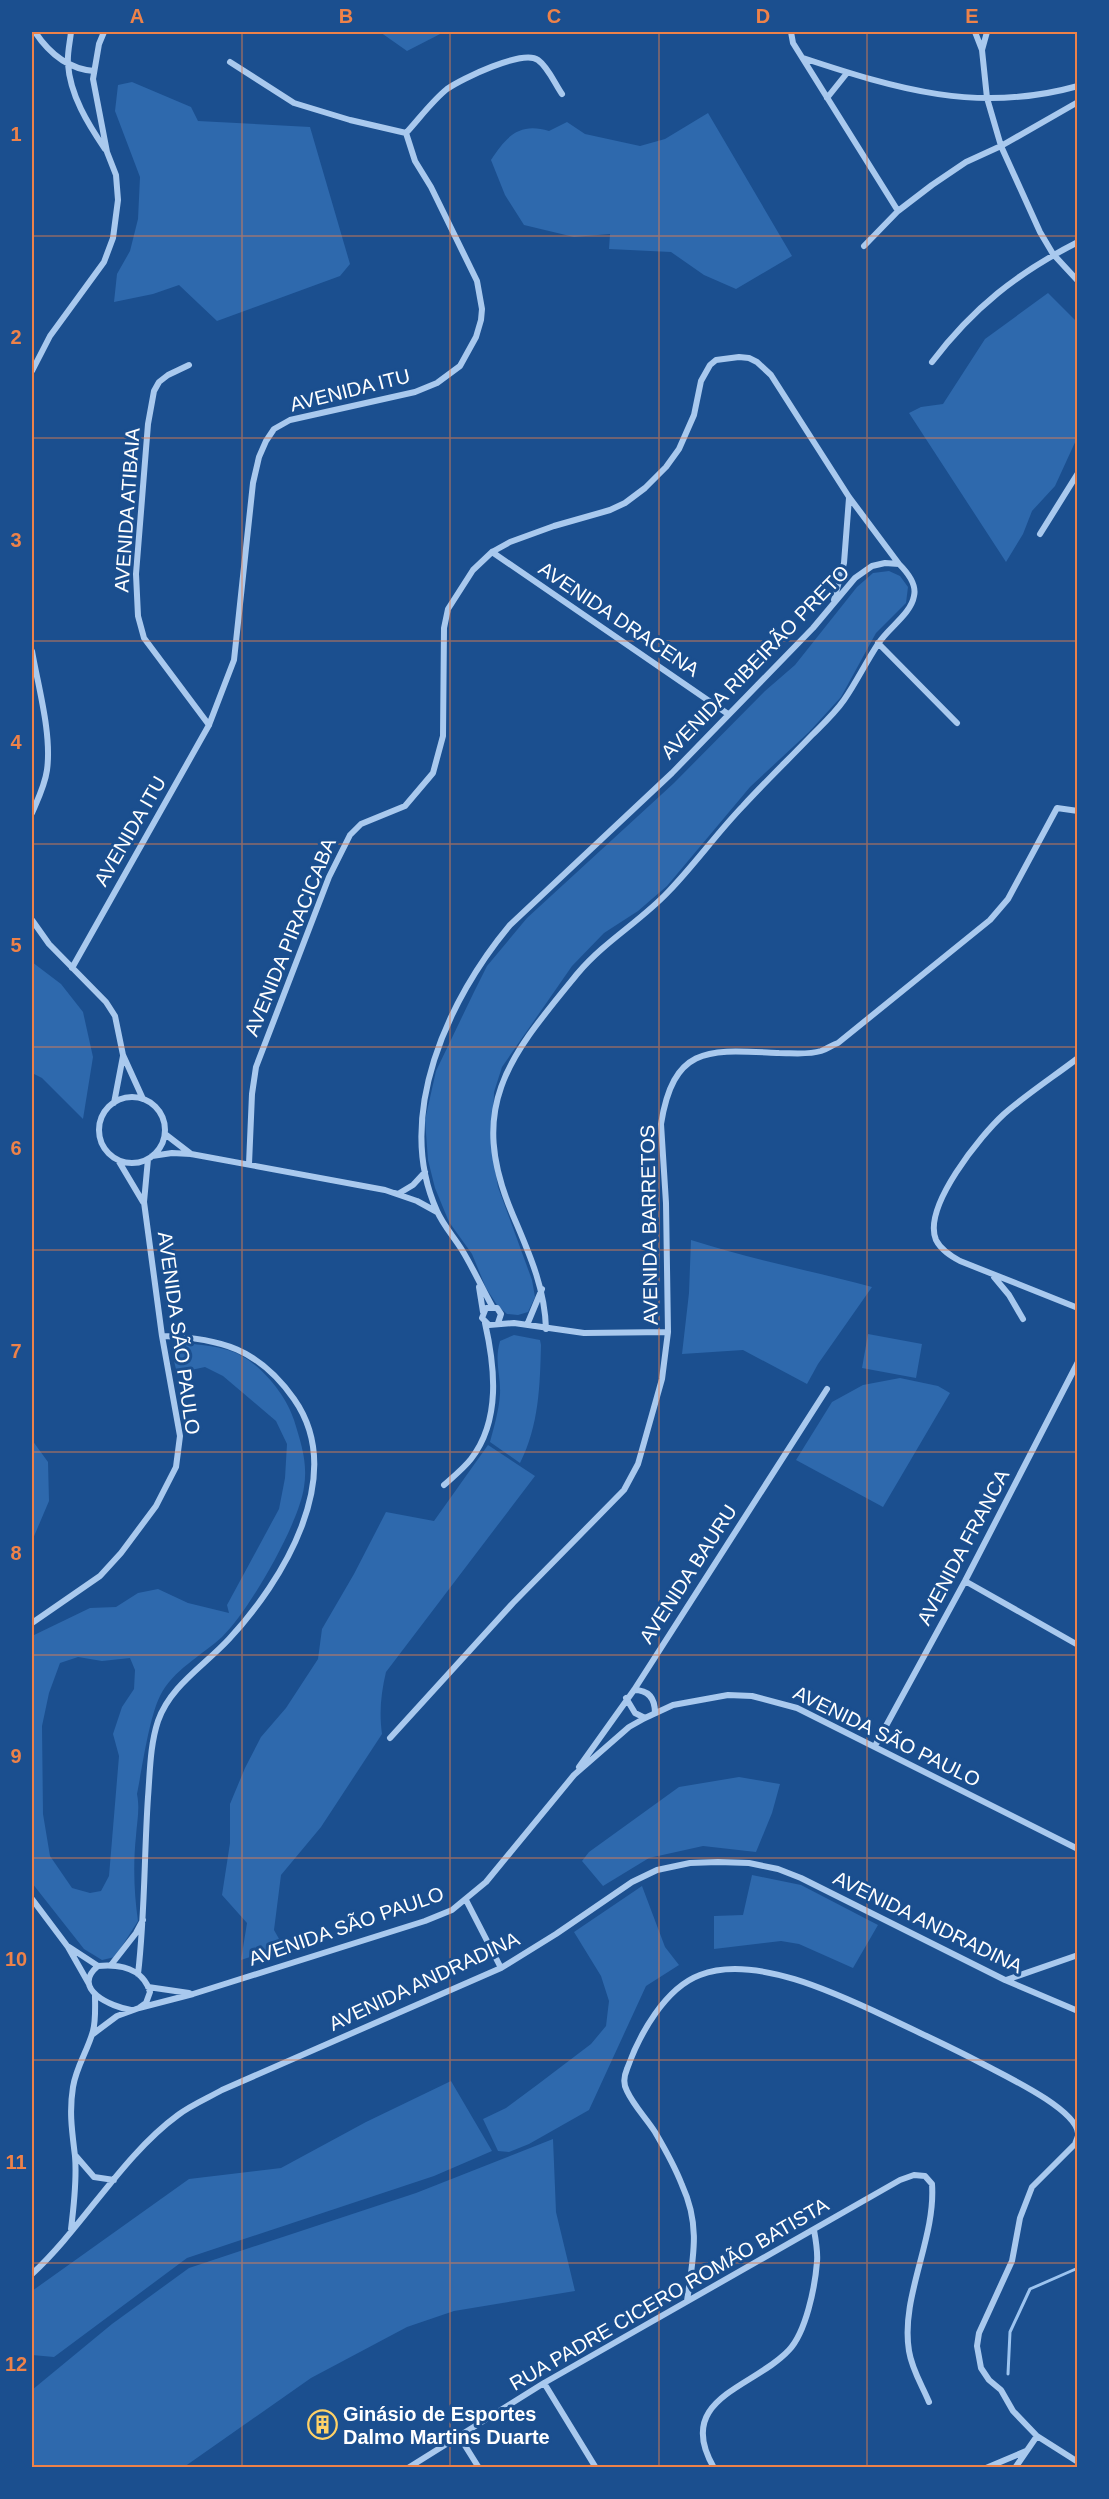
<svg xmlns="http://www.w3.org/2000/svg" width="1109" height="2499" font-family="Arial,sans-serif">
<style>
.green{fill:#2e69ad;fill-rule:evenodd}
.lines{fill:none;stroke-linecap:round;stroke-linejoin:round}
.stream{stroke:#9cc4f0;stroke-width:3}
.minor{stroke:#a9c9ee;stroke-width:6}
.grid{fill:none;stroke:#ee8249;stroke-width:1.5;stroke-opacity:0.55}
.labels{text-anchor:middle;stroke-width:6;stroke-linejoin:round;paint-order:stroke}
.street-label{font-size:20px;fill:#fff;stroke:#1b4f8f}
.poi-label{font-size:20px;font-weight:bold;fill:#fff;stroke:#1b4f8f;text-anchor:start}
.neatline{fill:none;stroke:#ee8249;stroke-width:2}
.grid-label{font-size:20px;text-anchor:middle;font-weight:bold;fill:#ee8249}
</style>
<rect width="100%" height="100%" fill="#1b4f8f"/>
<path class="green" d="M380,32H444L407,51Z
M132,82L191,107L198,121L310,127L350,264L340,276L217,321L179,285L153,294L114,302L117,274L130,251L138,219L140,177L115,111L118,85Z
M708,113L792,256L736,289L704,275L671,252L609,249L610,234L574,237L524,225L505,195L491,160C506,137 519,122 549,131L567,122L585,134L640,146L665,139Z
M1048,293L1077,322V438L1055,486L1032,511L1023,534L1006,562L909,413L921,407L943,404L985,339Z
M889,571L900,576L908,587L906,603L876,633L841,697L809,732L750,787L667,886L638,911L604,933L572,966L502,1067L494,1092L492,1150L498,1187L532,1280L535,1297L528,1312L518,1315L507,1314L497,1305L486,1288L472,1254L449,1222L435,1188L428,1160L425,1120L436,1071L474,992L487,966L527,918L674,783L765,691L795,665L857,587L873,573Z
M32,962L61,984L83,1012L93,1057L83,1119L42,1078L32,1073Z
M691,1240C750,1259 812,1271 872,1287L818,1364L807,1384L743,1350L682,1354L689,1293Z
M868,1334L922,1344L916,1378L862,1368Z
M514,1335L540,1340L541,1345C540,1385 539,1426 520,1463L490,1442C494,1427 499,1410 500,1394C501,1375 494,1362 500,1341Z
M187,1343C200,1345 215,1346 228,1350C256,1358 285,1392 294,1420C301,1443 308,1463 304,1487C299,1524 249,1611 222,1637C201,1656 173,1670 160,1696C149,1718 142,1769 137,1794C140,1809 137,1821 136,1836C133,1864 134,1894 138,1921L115,1957L102,1960L84,1949L32,1883V1636L90,1608L116,1607L138,1593L158,1589L188,1603L229,1613L227,1605L279,1509L285,1478L287,1444L276,1421L223,1376L205,1367L177,1373L174,1361L179,1347ZM78,1657L102,1661L130,1658L135,1670L134,1689L122,1707L113,1734L119,1756L109,1876L101,1891L90,1893L72,1888L50,1856L43,1814L42,1726L49,1693L60,1663Z
M900,1378L938,1386L950,1393L883,1507L796,1460L832,1402L863,1385Z
M32,1440L48,1462L49,1501L32,1541Z
M488,1445L535,1476L386,1672C381,1693 379,1712 382,1734L321,1827L281,1875L274,1930L283,1946L241,1960L247,1923L222,1895L230,1843V1804L245,1768L261,1737L286,1708L318,1659L322,1629L354,1574L386,1512L434,1521Z
M739,1777L780,1784L772,1813L756,1852L703,1846L649,1858L603,1886L582,1861L589,1852L679,1787Z
M752,1875L801,1885L878,1925L853,1968L799,1944L781,1941L714,1949V1916L743,1915Z
M642,1886L665,1947L679,1965L646,1986L589,2110L529,2144L509,2152L498,2151L483,2119L506,2108L537,2085L591,2044L606,2026L609,2001L601,1976L574,1932Z
M451,2081L492,2151L434,2176L187,2258L54,2357L32,2355V2291L189,2179L281,2168L366,2122Z
M553,2139L556,2212L575,2291L454,2311L407,2327L311,2378L184,2467H32V2390L112,2324L189,2268L416,2193Z"/>
<g class="lines">
<path class="stream" d="M1008,2374L1010,2332L1030,2289L1078,2268"/>
<path class="minor" d="M35,32C49,53 68,69 94,71
M71,32C70,42 67,54 68,64C70,95 88,124 105,149
M791,32L793,43L898,211
M975,32L982,50L987,98L1001,146L1040,232L1053,254L1078,281
M982,50L987,32
M803,58C897,89 978,114 1078,86
M827,98L847,73
M406,133C419,119 432,101 447,89C461,79 523,49 538,60C548,67 555,84 562,94
M864,246L898,211L932,185L966,162L1001,146L1078,102
M932,362C973,308 1017,273 1078,242
M189,365L168,375L159,382L154,391L148,424L136,574L138,616L144,638L209,725
M32,371L50,336L104,262L113,238L118,200L116,175L107,152L93,79L99,44L104,32
M1040,534L1078,473
M492,552L728,714
M834,600L844,563L849,498
M878,643L957,723
M32,651C38,686 52,734 47,770C45,785 38,799 32,813
M32,920L49,944L106,1002L115,1016L123,1055L143,1099
M72,968L209,725L234,660L253,483L259,457L266,441L274,429L290,420L415,392L437,383L460,366L476,337L481,320L482,309L477,281L431,187L415,161L406,133L350,120L294,103L230,62
M1078,1058C1053,1077 1027,1094 1004,1114C981,1135 922,1207 936,1240C941,1250 951,1256 960,1261L1078,1308
M99 1130a33 33 0 1 1 66 0a33 33 0 1 1-66 0Z
M114,1103L123,1056
M165,1134L191,1154
M152,1156L172,1153L191,1154L385,1190L417,1201L437,1212
M118,1160L143,1202
M249,1164L252,1094L256,1067L329,877L350,835L361,824L405,806L433,773L443,736L444,628L448,609L473,570L492,552L510,542L554,526L610,510L625,503L645,488L666,467L679,449L694,415L701,381L710,365L716,360L739,357L749,358L757,362L771,375L849,497L899,564
M395,1193L398,1194L413,1185L425,1172
M994,1277L1009,1295L1023,1319
M479,1287L483,1312
M492,1306C482,1288 473,1268 462,1250C454,1237 443,1225 437,1211C394,1116 448,999 510,925L672,773L813,628L855,578L872,566L885,563L899,564C907,572 917,584 914,596C911,614 888,628 878,644C866,662 856,683 844,700C835,713 823,724 812,735C789,759 765,782 743,806C717,833 695,864 669,891C641,921 605,941 578,973C511,1055 466,1104 512,1213C528,1251 545,1287 546,1329
M498,1323L501,1314L497,1308H486L482,1318L489,1325L514,1323L584,1333L668,1332
M527,1325L542,1289
M444,1485C453,1477 464,1468 471,1459C501,1420 495,1367 485,1323
M965,1581L1078,1645
M32,1623L100,1576L121,1553L156,1506L176,1467L180,1436L162,1336L144,1202L148,1159
M634,1690C649,1690 655,1699 655,1713
M626,1698L635,1713L645,1718
M390,1738L513,1603L624,1490L638,1464L662,1379L668,1332L666,1203L661,1124C674,1043 711,1050 779,1053C793,1053 808,1055 821,1051C827,1049 832,1045 838,1043L990,920L1008,899L1057,808L1078,811
M875,1746L965,1581L1078,1362
M579,1767L634,1690L827,1389
M32,1899L68,1947L89,1984
M466,1900L501,1968
M69,1947L98,1966
M111,1965L136,1933L143,1920
M138,1974C145,1915 144,1856 148,1797C150,1772 150,1745 158,1721C170,1686 204,1666 229,1639C282,1582 348,1476 294,1399C259,1349 221,1338 162,1336
M1006,1980L1078,1955
M148,1987L189,1993
M139,2008L193,1994L425,1921L452,1910L486,1882L574,1775L629,1727L645,1718L673,1705L728,1695L752,1696L797,1708L1078,1849
M93,2034L117,2016L139,2008L146,2003L150,1992C143,1968 119,1964 98,1966C70,1989 112,2007 131,2010
M75,2155L94,2177L114,2180
M71,2229C74,2205 77,2179 75,2156C72,2131 69,2112 73,2087C76,2067 88,2050 93,2031C96,2020 95,2006 95,1995
M32,2274C83,2227 122,2156 178,2115C191,2105 208,2098 222,2090L501,1968L556,1934L632,1882L657,1870L690,1863L718,1862L749,1863L778,1869L801,1878L1005,1980L1078,2011
M687,2301C693,2258 701,2226 682,2185C675,2167 665,2149 655,2132C646,2118 634,2106 627,2091C623,2084 624,2076 627,2069C639,2035 665,1988 700,1975C756,1953 844,1997 895,2021C924,2035 953,2048 981,2063C1003,2075 1075,2108 1078,2133
M544,2383L596,2468
M459,2436L479,2468
M1037,2436L1078,2462
M408,2468L544,2383L900,2180L914,2175L925,2176L932,2184C936,2239 900,2297 909,2351C912,2370 922,2385 929,2402
M714,2468C673,2398 754,2388 789,2350C806,2332 815,2287 817,2262C818,2252 816,2241 814,2230
M986,2468L1026,2451
M1015,2468L1037,2436L1013,2411L1001,2390L989,2380L981,2368L977,2346L979,2333L1012,2261L1020,2218L1032,2187L1075,2144L1078,2136"/>
</g>
<path class="grid" d="M242,32V2468M450,32V2468M659,32V2468M867,32V2468M32,236H1078M32,438H1078M32,641H1078M32,844H1078M32,1047H1078M32,1250H1078M32,1452H1078M32,1655H1078M32,1858H1078M32,2060H1078M32,2263H1078"/>
<defs>
<symbol id="building-ring" viewBox="-11 -11 22 22"><circle r="9.5" fill="#1b4f8f" stroke="#ffd166" stroke-width="1.5"/><path d="M-4-6H4V6H1V3H-1V6H-4ZM-2.5-4.3h1.7v1.8h-1.7ZM.8-4.3h1.7v1.8H.8ZM-2.5-1h1.7V.8h-1.7ZM.8-1h1.7V.8H.8Z" fill="#ffd166"/></symbol>
</defs>
<g fill-rule="evenodd">
<use href="#building-ring" x="306" y="2408" width="33" height="33"/>
</g>
<g class="labels">
<g class="street-label">
<text transform="translate(350 390) rotate(-14)" y="7">AVENIDA ITU</text>
<text transform="translate(127 510) rotate(-86)" y="7">AVENIDA ATIBAIA</text>
<text transform="translate(619 619) rotate(34)" y="7">AVENIDA DRACENA</text>
<text transform="translate(755 662) rotate(-46)" y="7">AVENIDA RIBEIRÃO PRETO</text>
<text transform="translate(130 831) rotate(-60)" y="7">AVENIDA ITU</text>
<text transform="translate(290 937) rotate(-68)" y="7">AVENIDA PIRACICABA</text>
<text transform="translate(649 1225) rotate(-91)" y="7">AVENIDA BARRETOS</text>
<text transform="translate(179 1333) rotate(82)" y="7">AVENIDA SÃO PAULO</text>
<text transform="translate(963 1547) rotate(-62)" y="7">AVENIDA FRANCA</text>
<text transform="translate(688 1574) rotate(-57)" y="7">AVENIDA BAURU</text>
<text transform="translate(887 1736) rotate(26)" y="7">AVENIDA SÃO PAULO</text>
<text transform="translate(928 1922) rotate(26)" y="7">AVENIDA ANDRADINA</text>
<text transform="translate(346 1926) rotate(-19)" y="7">AVENIDA SÃO PAULO</text>
<text transform="translate(424 1981) rotate(-25)" y="7">AVENIDA ANDRADINA</text>
<text transform="translate(669 2294) rotate(-30)" y="7">RUA PADRE CICERO ROMÃO BATISTA</text>
</g>
<g class="poi-label">
<text x="343" y="2421">Ginásio de Esportes<tspan x="343" dy="23">Dalmo Martins Duarte</tspan></text>
</g>
</g>
<rect width="1109" height="2499" fill="none" stroke="#1b4f8f" stroke-width="66"/>
<rect x="33" y="33" width="1043" height="2433" class="neatline"/>
<g class="grid-label">
<text x="137" y="23">A</text>
<text x="346" y="23">B</text>
<text x="554" y="23">C</text>
<text x="763" y="23">D</text>
<text x="972" y="23">E</text>
<text x="16" y="141">1</text>
<text x="16" y="344">2</text>
<text x="16" y="547">3</text>
<text x="16" y="749">4</text>
<text x="16" y="952">5</text>
<text x="16" y="1155">6</text>
<text x="16" y="1358">7</text>
<text x="16" y="1560">8</text>
<text x="16" y="1763">9</text>
<text x="16" y="1966">10</text>
<text x="16" y="2169">11</text>
<text x="16" y="2371">12</text>
</g>
</svg>
